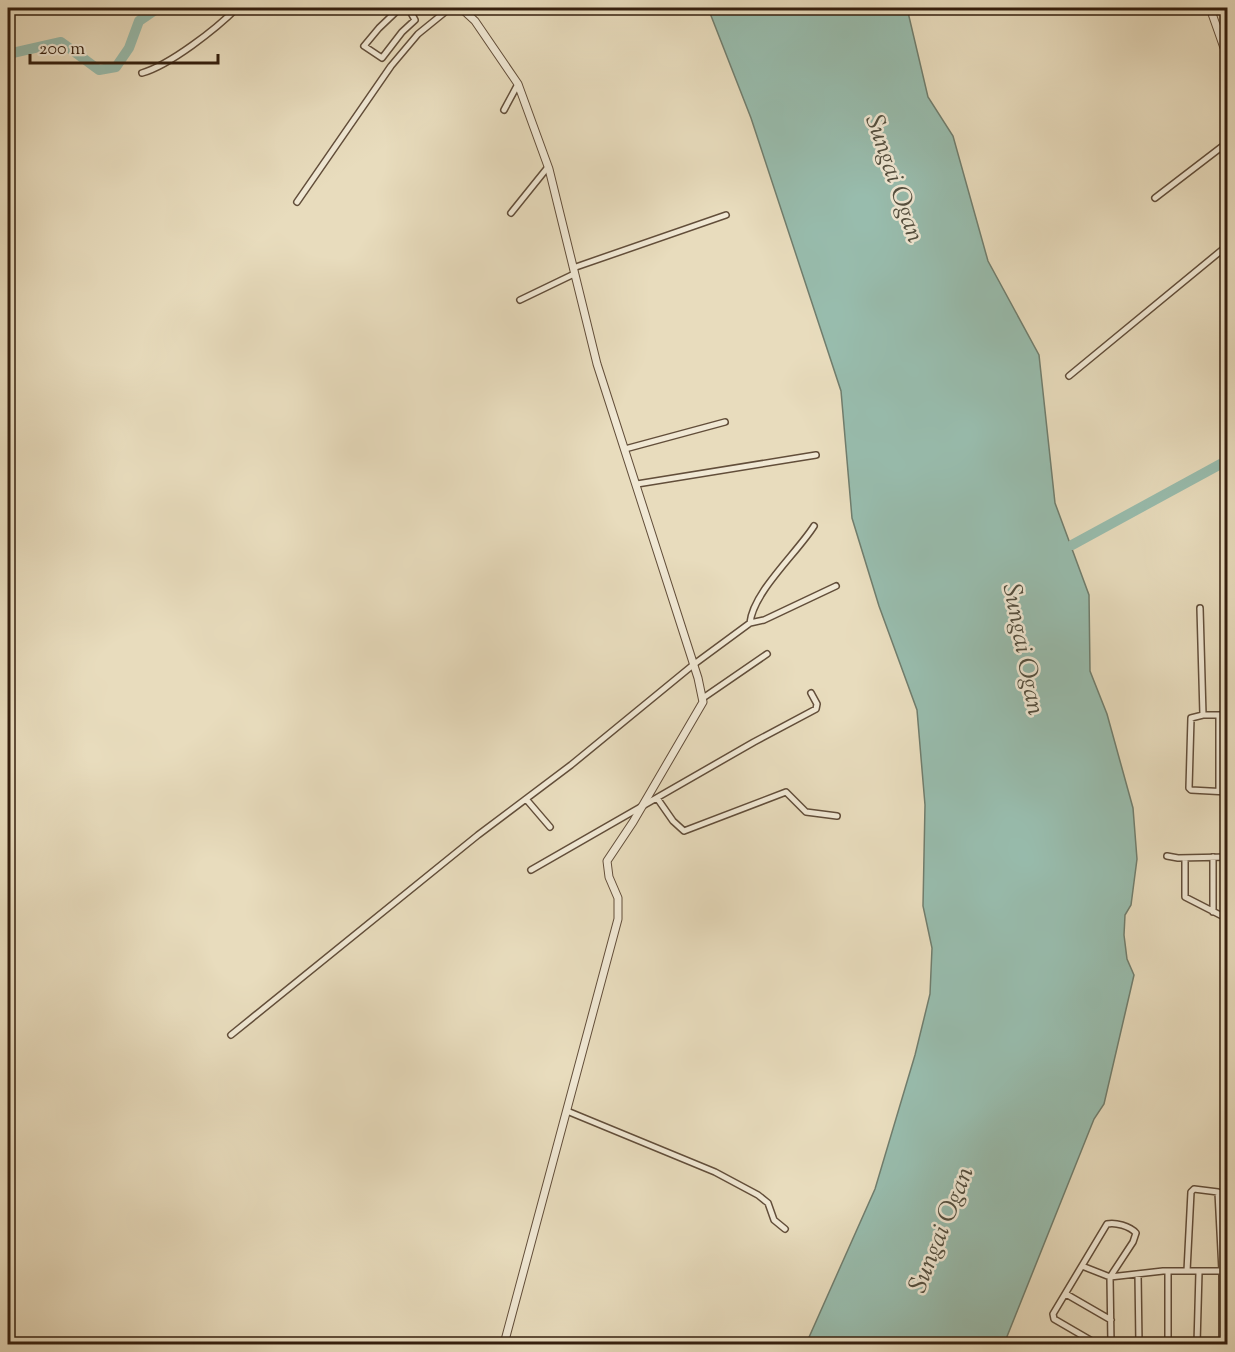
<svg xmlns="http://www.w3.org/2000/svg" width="1235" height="1352" font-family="'Sorts Mill Goudy',serif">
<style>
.water{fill:#98bcad;stroke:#707d6d;stroke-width:1.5}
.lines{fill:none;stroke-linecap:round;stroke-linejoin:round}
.river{stroke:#98bcad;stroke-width:10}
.minor-casing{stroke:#624e3a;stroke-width:8}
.tertiary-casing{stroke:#624e3a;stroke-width:9}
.minor{stroke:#f0e8d4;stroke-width:5}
.tertiary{stroke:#f0e8d4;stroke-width:7}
.labels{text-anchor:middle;stroke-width:5;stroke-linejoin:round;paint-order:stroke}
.water-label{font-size:26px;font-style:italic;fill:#534e3e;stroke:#f0e8d4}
</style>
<rect width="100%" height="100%" fill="#e8dcbd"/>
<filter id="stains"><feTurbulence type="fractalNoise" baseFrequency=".00333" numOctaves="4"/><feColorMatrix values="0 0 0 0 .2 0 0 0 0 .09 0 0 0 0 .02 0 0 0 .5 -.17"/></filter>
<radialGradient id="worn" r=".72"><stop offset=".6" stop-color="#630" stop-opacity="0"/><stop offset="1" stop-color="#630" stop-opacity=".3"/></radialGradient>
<path class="water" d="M708,8H907L928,97L953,136L988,261L1039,355L1055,503L1089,595L1090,671L1107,714L1133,808L1137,859L1131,905L1125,915L1124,935L1127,959L1134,975L1104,1104L1094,1119L1004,1344H806L875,1189L915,1055L930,994L932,948L923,906L925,805L917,710L879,606L852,518L841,391L751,118Z"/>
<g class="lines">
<path class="river" d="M8,54L61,42L99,70L116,67L129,48L139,21L158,8
M1072,545L1228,460"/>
<defs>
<path id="minor" d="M400,8L379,28L364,46L382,58L402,32L415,20L410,11L411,8
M142,73C170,65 216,29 237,8
M504,110L518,84
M1155,198L1228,142
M297,202L391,66L418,34L450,8
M511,213L548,167
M573,268L726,215
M520,300L574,274
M1069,376L1228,245
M625,449L725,422
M637,484L816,455
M1200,608L1203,715
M750,623C753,592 797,553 814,526
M703,698L767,654
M1228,715H1203L1191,718L1189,788L1191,790L1228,792
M1219,791V715
M657,798L673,821L684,831L786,792L806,812L837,816
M526,799L550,827
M1225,814L1228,840
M1167,856L1178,858L1228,857
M1185,858V897L1228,919
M531,870L754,742L816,709L817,704L811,693
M1213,912V857
M231,1035L478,835L571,765L693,665L750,623L764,620L836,586
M567,1111L715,1172L758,1195L768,1203L774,1220L785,1229
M1082,1266L1110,1277L1133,1242L1136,1233C1130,1226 1115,1222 1107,1224L1053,1314L1054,1319L1097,1344
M1168,1271V1344
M1187,1271L1191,1192L1194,1189L1218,1192L1222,1271V1344
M1138,1274L1139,1344
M1066,1294L1111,1320
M1111,1344L1110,1277L1163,1271H1228
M1197,1344L1199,1272"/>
<path id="tertiary" d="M461,8L475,21L518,84L549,169L597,364L698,678L703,702L633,822L607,861L609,877L618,898V919L504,1344
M1210,8L1228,59"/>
</defs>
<use href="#minor" class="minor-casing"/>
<use href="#tertiary" class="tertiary-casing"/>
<use href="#minor" class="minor"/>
<use href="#tertiary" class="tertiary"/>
</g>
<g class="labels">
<g class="water-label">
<text transform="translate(896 178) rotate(71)" y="9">Sungai Ogan</text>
<text transform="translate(1025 649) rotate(79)" y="9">Sungai Ogan</text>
<text transform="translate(940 1229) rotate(-68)" y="9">Sungai Ogan</text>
</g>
</g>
<rect width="1235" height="1352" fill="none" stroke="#e8dcbd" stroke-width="30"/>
<rect x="9" y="9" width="1217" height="1334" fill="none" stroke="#351f0e" stroke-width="3"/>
<rect x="15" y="15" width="1205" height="1322" fill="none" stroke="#351f0e" stroke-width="1.5"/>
<path d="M30 54v9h188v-9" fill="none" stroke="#351f0e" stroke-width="3"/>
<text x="39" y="54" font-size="18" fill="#351f0e" stroke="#f0e8d4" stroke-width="4.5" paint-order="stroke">200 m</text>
<rect width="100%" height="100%" filter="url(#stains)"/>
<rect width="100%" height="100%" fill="url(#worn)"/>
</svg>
